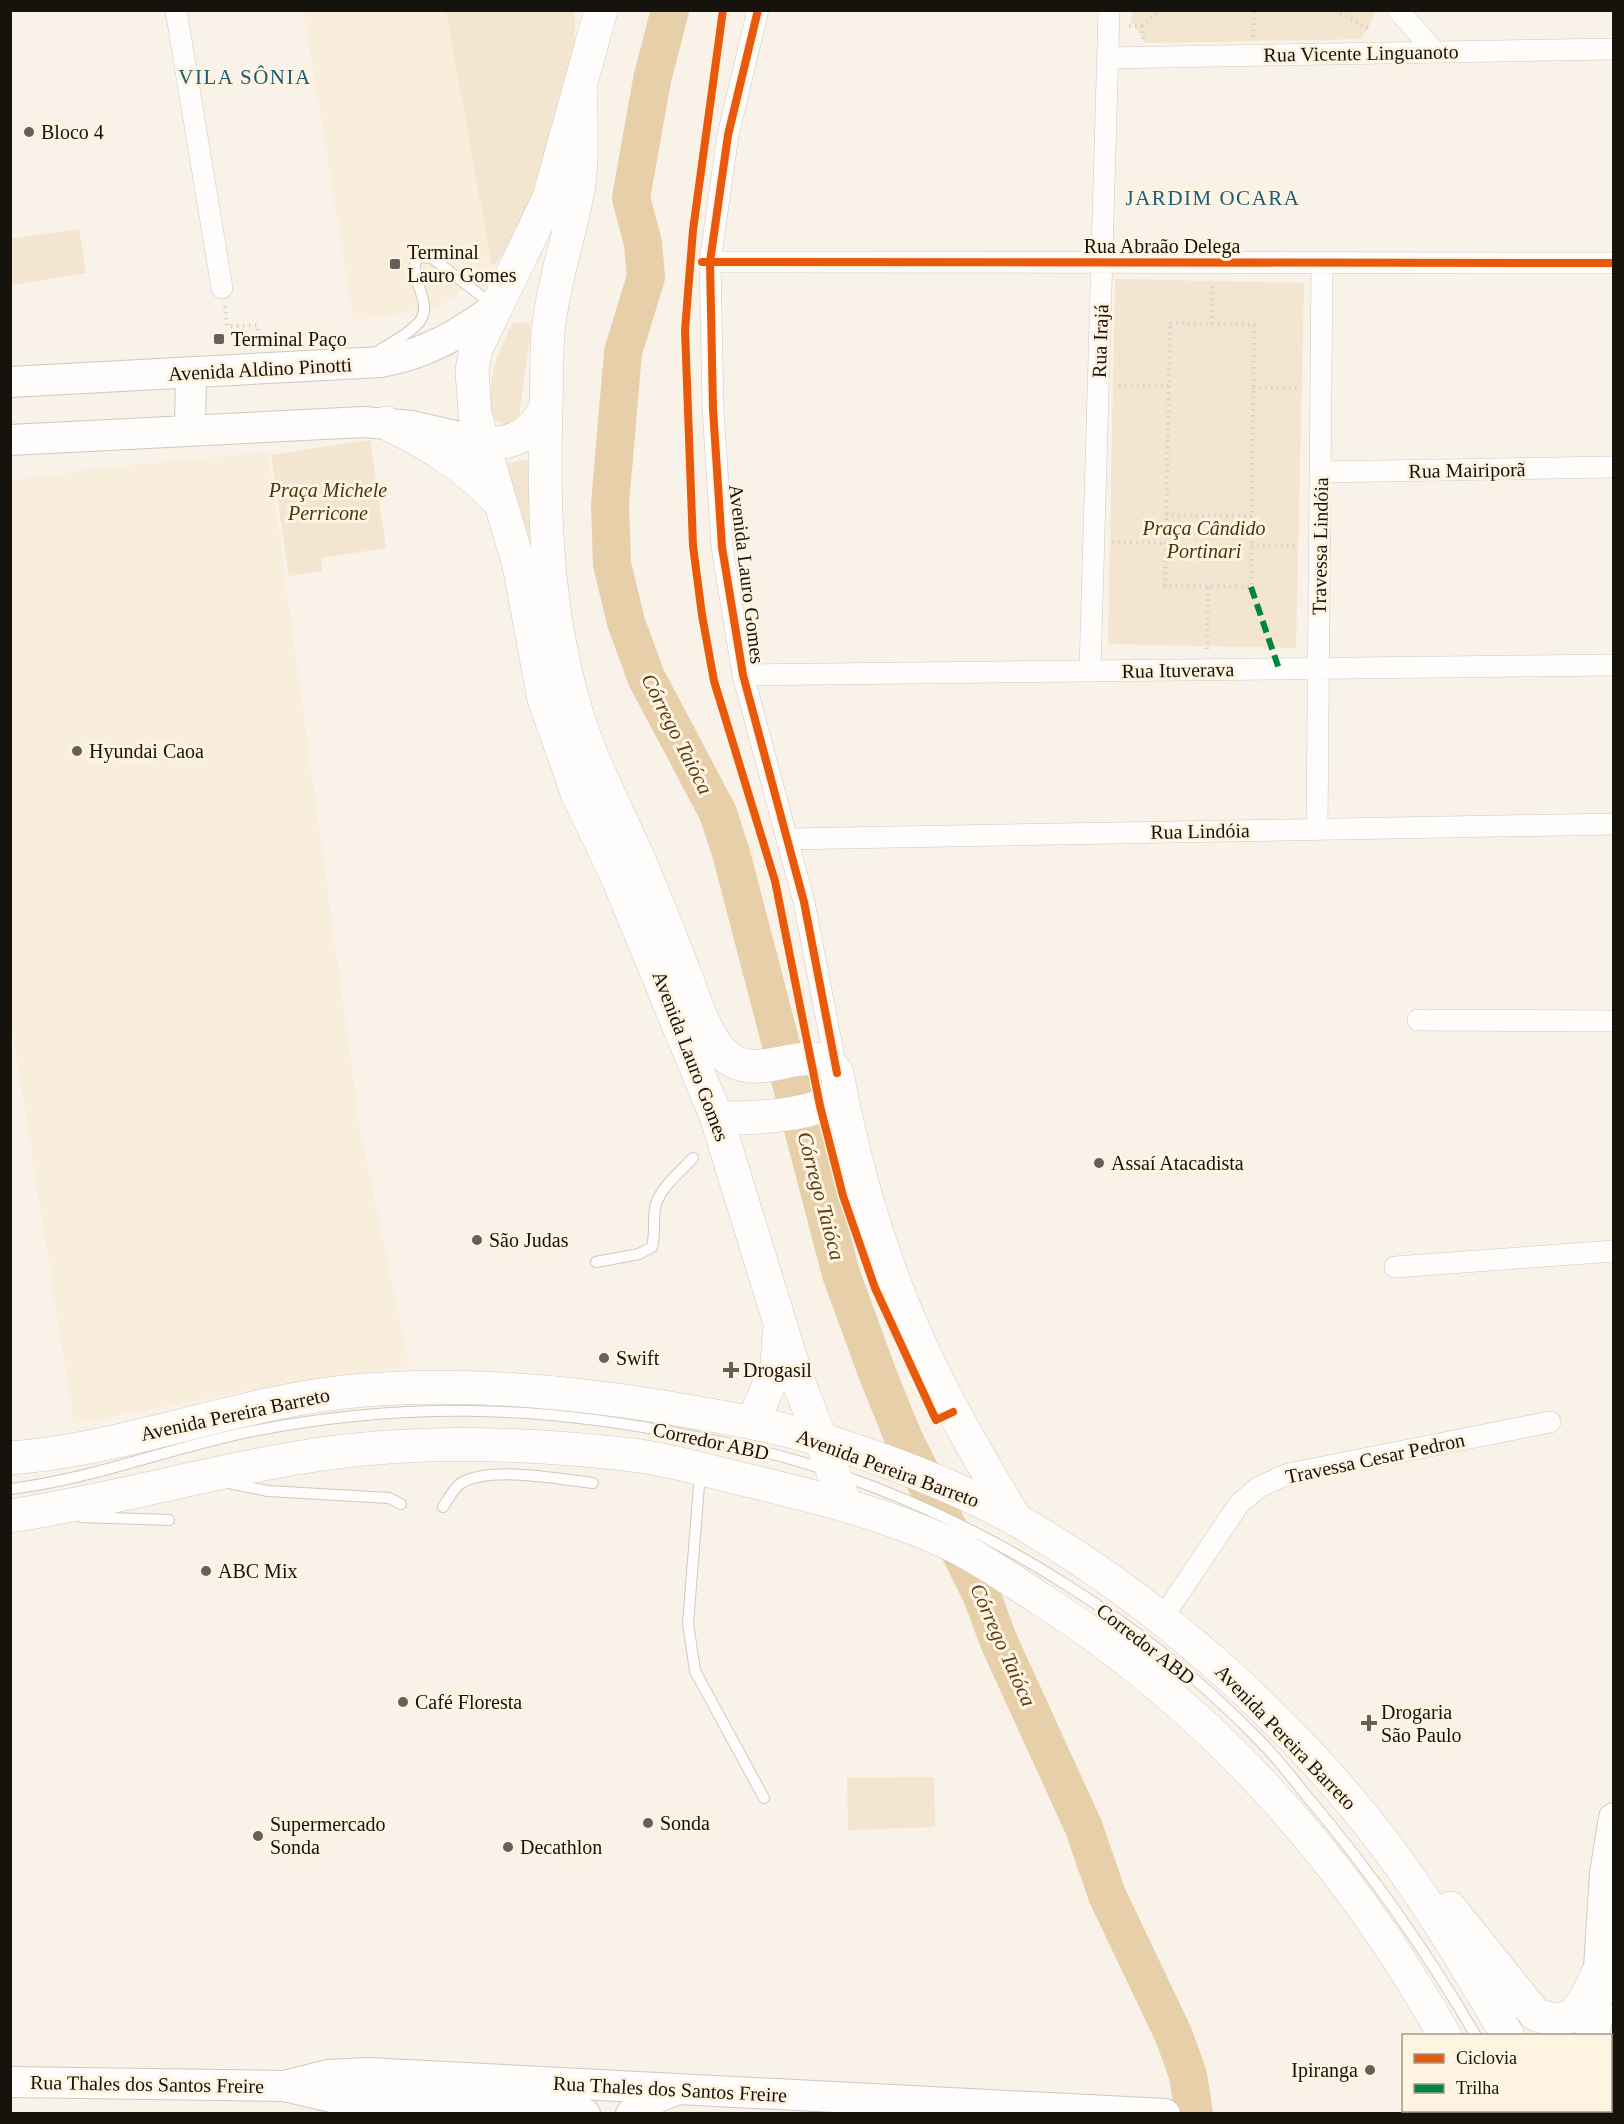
<svg xmlns="http://www.w3.org/2000/svg" width="1624" height="2124" font-family="Georgia,serif">
<style>
.built{fill:#f9eedb}
.green{fill:#f3e5cf}
.lines{fill:none;stroke-linecap:round;stroke-linejoin:round}
.river{stroke:#e6cfa9;stroke-width:38}
.lane-casing{stroke:#cec9c1;stroke-width:12}
.street-casing{stroke:#cec9c1;stroke-width:22}
.secondary-casing{stroke:#cec9c1;stroke-width:32}
.primary-casing{stroke:#cec9c1;stroke-width:34}
.path{stroke:#d4d3d0;stroke-width:4;stroke-dasharray:1.5 4.5;stroke-linecap:butt}
.lane{stroke:#fefdfc;stroke-width:10}
.street{stroke:#fefdfc;stroke-width:21}
.secondary{stroke:#fefdfc;stroke-width:30}
.primary{stroke:#fefdfc;stroke-width:33}
.quiet{stroke:#00873e;stroke-width:6;stroke-dasharray:12 6;stroke-linecap:butt}
.cycleway-casing{stroke:#fff3e1;stroke-width:11}
.cycleway{stroke:#e8590c;stroke-width:8}
.poi-dot{fill:#656059;stroke:#fff3e1;stroke-width:2}
.labels{text-anchor:middle;stroke-width:6;stroke-linejoin:round;paint-order:stroke}
.street-label{font-size:20px;fill:#16120c;stroke:#fff3e1}
.poi-label{font-size:20px;fill:#16120c;stroke:#fff3e1;text-anchor:start}
.park-label{font-size:20px;font-style:italic;fill:#4a350c;stroke:#fff3e1}
.neighbourhood-label{font-size:21px;letter-spacing:1.5px;fill:#175d79;stroke:#fff3e1}
.water-label{font-size:21px;font-style:italic;fill:#57411a;stroke:#fff3e1}
</style>
<rect width="100%" height="100%" fill="#f8f2e8"/>
<path class="built" d="M303,11H446L492,267L440,307L354,321Z
M268,452L360,1127L409,1366L241,1392L74,1424L11,1022L10,481L100,468Z"/>
<path class="green" d="M1132,10H1371L1375,15L1361,39L1146,43L1131,22Z
M446,11H575L574,70L542,178L516,237L492,267Z
M79,229L86,273L11,285V239Z
M1115,279L1304,283L1296,648L1108,644Z
M529,322L531,331L519,416L515,424C467,431 500,342 513,323Z
M370,440L386,548L321,558L322,571L289,576L271,455Z
M531,459L533,573L507,463Z
M934,1777L935,1827L848,1830L847,1778Z"/>
<g class="lines">
<path class="river" d="M670,10L652,80L631,198L643,243L646,277L623,352L610,504L612,564L626,622L646,677L718,813L731,853L841,1274L879,1378L904,1439L982,1596L999,1642L1084,1828L1107,1895L1174,2036L1188,2075L1194,2114"/>
<defs>
<path id="lane" d="M377,352C390,343 410,334 420,321C434,301 407,279 417,257L432,258L493,305
M596,1262L639,1254L652,1247C656,1233 652,1217 656,1204C662,1186 681,1171 693,1158
M700,1473L688,1623L695,1671L764,1798
M841,1475C994,1528 1150,1626 1262,1743C1278,1759 1292,1778 1306,1795C1370,1871 1426,1950 1476,2036
M229,1483L268,1491L389,1498L401,1504
M10,1489C94,1479 171,1447 253,1431C404,1402 535,1405 686,1435C733,1444 780,1454 826,1470
M443,1507C448,1500 453,1489 460,1484C487,1465 561,1479 593,1483
M82,1517L169,1520"/>
<path id="street" d="M176,10L222,288
M758,10L728,135L710,262L713,409L722,547L743,675L804,902L837,1073
M1398,10L1435,52
M1108,58L1614,49
M710,262L1614,263
M1321,472L1614,467
M1090,671L1109,10
M743,675L1614,665
M1317,829L1322,263
M787,839L1614,824
M1418,1020L1614,1021
M1395,1267L1614,1251
M1161,1620L1239,1504L1259,1487L1288,1474L1550,1422"/>
<path id="secondary" d="M10,382L381,362C426,354 460,334 496,307
M190,430L191,373
M10,440L363,422L412,426L482,442
M1597,2000L1605,1873L1614,1818
M10,2082L284,2086L331,2097L585,2114
M284,2086L328,2075L367,2073L1165,2114
M1610,2098L1614,2102
M631,2114L658,2097L673,2091"/>
<path id="primary" d="M601,10L549,198L476,349L472,370L475,415L519,565L544,699L578,795L616,874L716,1116L796,1375L845,1503
M581,88C580,121 584,163 577,195C568,242 552,287 548,334C546,358 547,383 546,408C543,511 546,610 576,711C592,765 620,815 642,867C657,902 671,937 684,972C694,997 701,1023 716,1045C751,1097 810,1032 837,1073C851,1149 872,1226 900,1297C930,1375 973,1448 1016,1520
M386,423C429,444 467,467 499,502
M482,442C511,447 534,433 546,407
M716,1116C738,1121 813,1115 830,1101C835,1097 837,1091 839,1085
M753,1422L777,1366L779,1334
M10,1458C131,1449 244,1399 365,1390C465,1382 565,1391 664,1407C716,1416 768,1424 819,1439C880,1457 960,1488 1015,1519C1154,1599 1286,1715 1384,1843C1430,1904 1469,1970 1508,2036
M10,1516C137,1497 261,1455 389,1447C473,1441 557,1446 640,1456C681,1462 722,1475 763,1484C825,1499 887,1515 946,1542C979,1557 1009,1579 1039,1598C1210,1707 1346,1859 1445,2036
M1450,1908L1535,2014C1573,2031 1583,2005 1597,1975
M1592,2036L1597,2013
M1550,2110L1551,2114
M1498,2114L1503,2110"/>
</defs>
<use href="#lane" class="lane-casing"/>
<use href="#street" class="street-casing"/>
<use href="#secondary" class="secondary-casing"/>
<use href="#primary" class="primary-casing"/>
<path class="path" d="M1335,10L1371,30
M1129,26H1143
M1253,37L1254,10
M1143,39V26L1159,10
M225,306L227,326L257,325L260,345
M1170,323L1254,325L1251,587L1165,586Z
M1212,324L1213,283
M1119,385L1169,386
M1253,387L1301,388
M1166,515L1252,516
M1112,542L1166,543
M1251,545L1299,546
M1207,649L1208,587"/>
<use href="#lane" class="lane"/>
<use href="#street" class="street"/>
<use href="#secondary" class="secondary"/>
<use href="#primary" class="primary"/>
<path class="quiet" d="M1251,587L1279,669"/>
<defs>
<path id="cycleway" d="M723,10L693,230L685,330L693,546L702,615L714,681L775,881L820,1106L843,1196L875,1288L936,1420L953,1412
M758,10L728,135L710,262L713,409L722,547L743,675L804,902L837,1073
M702,262L1614,263"/>
</defs>
<use href="#cycleway" class="cycleway-casing"/>
<use href="#cycleway" class="cycleway"/>
</g>
<g class="poi-dot">
<circle cx="29" cy="132" r="6"/>
<rect x="389" y="258" width="12" height="12" rx="3"/>
<rect x="213" y="333" width="12" height="12" rx="3"/>
<circle cx="77" cy="751" r="6"/>
<circle cx="1099" cy="1163" r="6"/>
<circle cx="477" cy="1240" r="6"/>
<circle cx="604" cy="1358" r="6"/>
<path d="M728 1361h6v6h6v6h-6v6h-6v-6h-6v-6h6z"/>
<circle cx="206" cy="1571" r="6"/>
<circle cx="403" cy="1702" r="6"/>
<path d="M1366 1714h6v6h6v6h-6v6h-6v-6h-6v-6h6z"/>
<circle cx="648" cy="1823" r="6"/>
<circle cx="258" cy="1836" r="6"/>
<circle cx="508" cy="1847" r="6"/>
<circle cx="1370" cy="2070" r="6"/>
</g>
<g class="labels">
<g class="street-label">
<text transform="translate(1361 53) rotate(-1)" y="7">Rua Vicente Linguanoto</text>
<text x="1162" y="253">Rua Abraão Delega</text>
<text transform="translate(1100 341) rotate(-88)" y="7">Rua Irajá</text>
<text transform="translate(260 369) rotate(-3)" y="7">Avenida Aldino Pinotti</text>
<text transform="translate(1467 470) rotate(-1)" y="7">Rua Mairiporã</text>
<text transform="translate(1320 546) rotate(-89)" y="7">Travessa Lindóia</text>
<text transform="translate(747 574) rotate(83)" y="7">Avenida Lauro Gomes</text>
<text transform="translate(1178 670) rotate(-1)" y="7">Rua Ituverava</text>
<text transform="translate(1200 831) rotate(-1)" y="7">Rua Lindóia</text>
<text transform="translate(691 1056) rotate(69)" y="7">Avenida Lauro Gomes</text>
<text transform="translate(235 1414) rotate(-12)" y="7">Avenida Pereira Barreto</text>
<text transform="translate(711 1441) rotate(12)" y="7">Corredor ABD</text>
<text transform="translate(1375 1458) rotate(-12)" y="7">Travessa Cesar Pedron</text>
<text transform="translate(888 1468) rotate(20)" y="7">Avenida Pereira Barreto</text>
<text transform="translate(1146 1644) rotate(38)" y="7">Corredor ABD</text>
<text transform="translate(1286 1737) rotate(46)" y="7">Avenida Pereira Barreto</text>
<text transform="translate(147 2084) rotate(1)" y="7">Rua Thales dos Santos Freire</text>
<text transform="translate(670 2089) rotate(3)" y="7">Rua Thales dos Santos Freire</text>
</g>
<g class="poi-label">
<text x="41" y="139">Bloco 4</text>
<text x="407" y="259">Terminal<tspan x="407" dy="23">Lauro Gomes</tspan></text>
<text x="231" y="346">Terminal Paço</text>
<text x="89" y="758">Hyundai Caoa</text>
<text x="1111" y="1170">Assaí Atacadista</text>
<text x="489" y="1247">São Judas</text>
<text x="616" y="1365">Swift</text>
<text x="743" y="1377">Drogasil</text>
<text x="218" y="1578">ABC Mix</text>
<text x="415" y="1709">Café Floresta</text>
<text x="1381" y="1719">Drogaria<tspan x="1381" dy="23">São Paulo</tspan></text>
<text x="660" y="1830">Sonda</text>
<text x="270" y="1831">Supermercado<tspan x="270" dy="23">Sonda</tspan></text>
<text x="520" y="1854">Decathlon</text>
<text x="1358" y="2077" text-anchor="end">Ipiranga</text>
</g>
<g class="park-label">
<text x="328" y="497">Praça Michele<tspan x="328" dy="23">Perricone</tspan></text>
<text x="1204" y="535">Praça Cândido<tspan x="1204" dy="23">Portinari</tspan></text>
</g>
<g class="neighbourhood-label">
<text x="245" y="84">VILA SÔNIA</text>
<text x="1213" y="205">JARDIM OCARA</text>
</g>
<g class="water-label">
<text transform="translate(677 734) rotate(63)" y="7">Córrego Taióca</text>
<text transform="translate(821 1196) rotate(75)" y="7">Córrego Taióca</text>
<text transform="translate(1003 1645) rotate(66)" y="7">Córrego Taióca</text>
</g>
</g>
<rect width="1624" height="2124" fill="none" stroke="#16120c" stroke-width="24"/>
<rect x="1402" y="2034" width="210" height="78" fill="#fff3e1" stroke="#a2998c" stroke-width="1.5"/>
<rect x="1414" y="2054" width="30" height="9" fill="#e8590c" stroke="#a2998c" stroke-width="1.5"/>
<text x="1456" y="2064" font-size="18" fill="#16120c">Ciclovia</text>
<rect x="1414" y="2084" width="30" height="9" fill="#00873e" stroke="#a2998c" stroke-width="1.5"/>
<text x="1456" y="2094" font-size="18" fill="#16120c">Trilha</text>
</svg>
